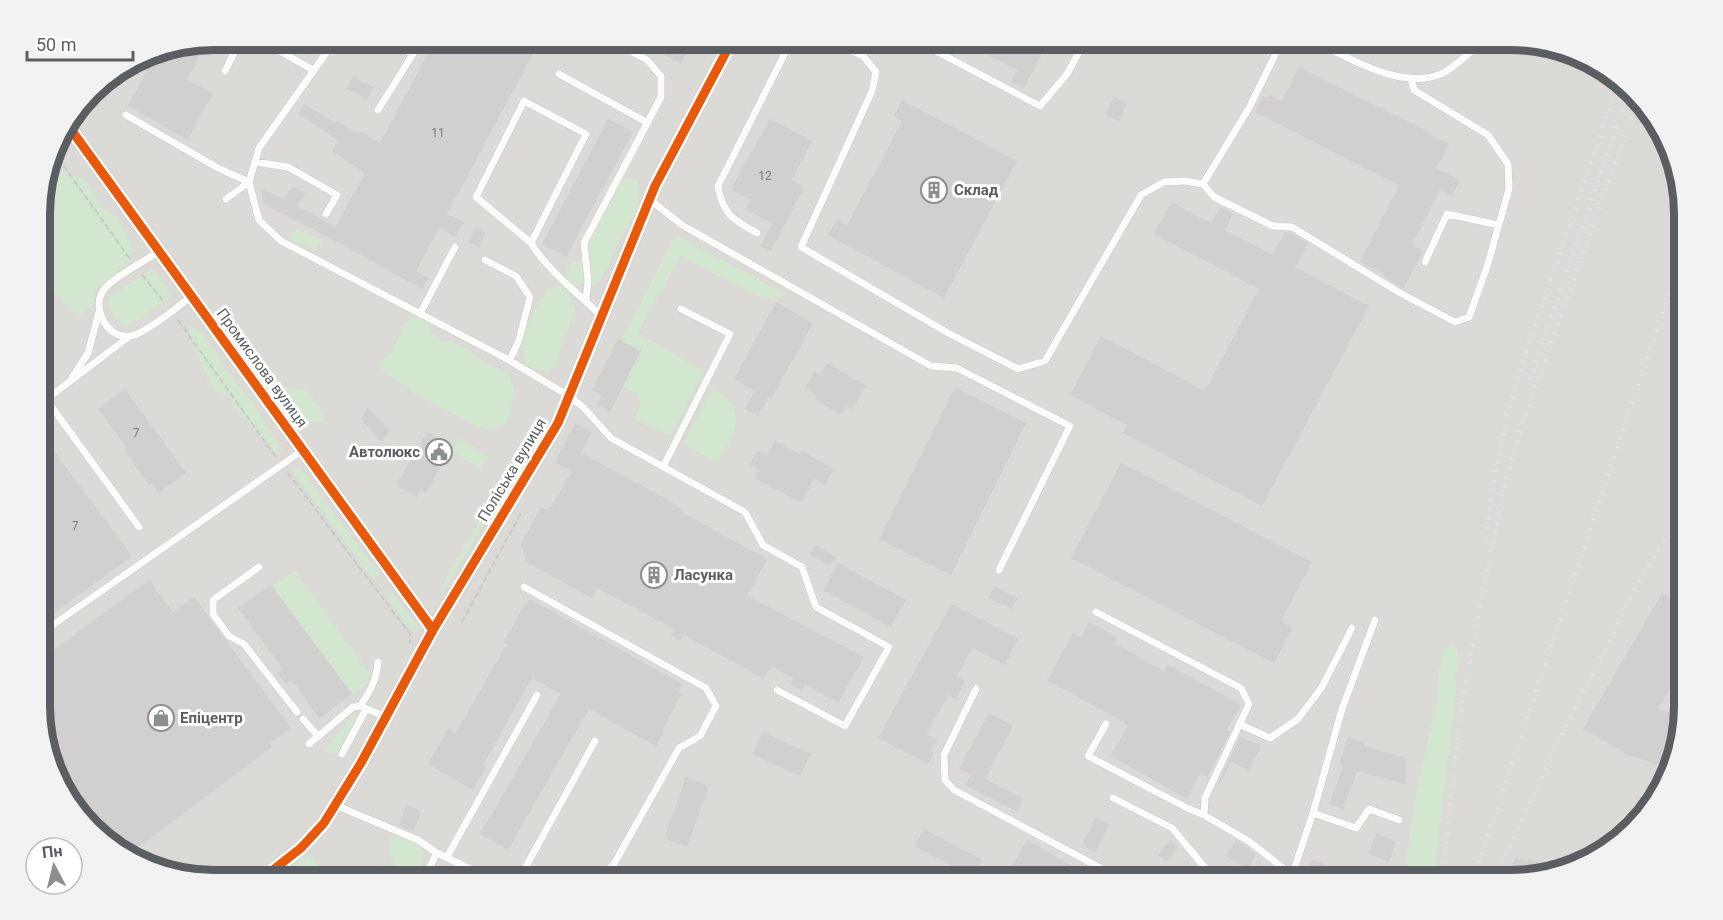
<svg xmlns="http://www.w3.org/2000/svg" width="1723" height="920" font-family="Roboto,sans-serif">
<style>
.industrial{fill:#dbdad6}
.green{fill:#d3e6d0}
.building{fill:#d1d0ce}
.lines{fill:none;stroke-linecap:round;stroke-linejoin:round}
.lane-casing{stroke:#c7c7c7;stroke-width:8}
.street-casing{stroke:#c7c7c7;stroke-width:15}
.path{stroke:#c5cac7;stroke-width:2;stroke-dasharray:6 3;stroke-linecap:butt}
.lane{stroke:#fcfcfb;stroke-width:7}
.street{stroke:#fcfcfb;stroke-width:14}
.rail{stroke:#e2e1e1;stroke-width:4.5;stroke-dasharray:1.5 8;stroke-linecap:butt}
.cycleway-casing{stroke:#fff;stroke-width:13}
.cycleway{stroke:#e8590c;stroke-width:9}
.labels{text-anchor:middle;stroke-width:6;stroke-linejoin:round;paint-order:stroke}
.number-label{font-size:12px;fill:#797c7e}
.poi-label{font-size:15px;font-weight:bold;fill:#5a5e62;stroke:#fff;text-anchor:start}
.street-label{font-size:15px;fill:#5a5e62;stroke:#fff}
.rim{fill:none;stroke:#5a5e62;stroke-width:8}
</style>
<rect width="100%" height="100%" fill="#eae9e5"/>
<path class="industrial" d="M214,39H1509L1587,57L1654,116L1683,191L1684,707L1666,784L1606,852L1520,881H214L136,863L75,812L41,729L39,202L57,137L98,83L147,52Z"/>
<path class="green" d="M55,145L61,155L55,172C91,177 86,180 103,210L111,212C124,228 144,252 122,269L121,273L108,282L95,287L93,305L78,317L45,282L40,273L39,202Z
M620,178L639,180L636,218L624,232L599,284L594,286L591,284L585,272L584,283L576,287L571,285L565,273L571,263L581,262L582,234L601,217Z
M298,230L323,241L315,249L290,240L292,233Z
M676,235L787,295L774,299L756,296L680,256L638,333L702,370L703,374L670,436L636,420V413L641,404L637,396L638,394L623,387L641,351L621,341Z
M151,270C159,274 169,289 170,298L128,326C114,322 109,311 109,297Z
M560,286L570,296L575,310L560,349L557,365L547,372L535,370L525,364L523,350L525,338L524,333L539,301L548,289Z
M413,317H424L428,322L430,331L439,341H450L473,352L479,359L509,374L514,391L507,424L491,429L478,427L410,391L377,366L392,350L404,325Z
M192,328L200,331L214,349L227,371L249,398L282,450L275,452L235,408L230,397L218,393L208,380L188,330Z
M286,387L307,390L322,412L324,421C319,421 313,422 309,421C296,419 277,402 280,389Z
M712,389C752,406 734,437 717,463L683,444Z
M459,438L488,456L480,469L451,451Z
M524,443L529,446L443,593L439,591Z
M299,466L380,575L373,580L292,471Z
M295,571L370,674L365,686L354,695L272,587Z
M390,590L419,628L413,632L384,594Z
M1451,645L1456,647L1460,661L1455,672L1456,695L1433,881H1408L1407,856L1416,796L1434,712L1437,703L1438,673L1442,662L1443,651Z
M353,715L356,717L355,720C352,727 341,753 334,753C331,754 327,751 325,750Z
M405,834L415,841L423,850L422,867L412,877C394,868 384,855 392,835Z
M310,856L319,866L307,881H267L297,858Z"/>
<path class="building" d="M289,39H305L297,54L285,47Z
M436,39H541L447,214L464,222L455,236L439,228L416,271L428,278L422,289L330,238L266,205L263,202L261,188L285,199L292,186L305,193L298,206L335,227L365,173L332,151L338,141L298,114L305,104L335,123L337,120L358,134L360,131L380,143Z
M663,39H695L681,64L657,51Z
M956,39H1050L1024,88L1011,82L1018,70Z
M208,40L187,80L213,93L188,140L128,106L158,50Z
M1299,67L1426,130L1425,132L1449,144L1436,169L1460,180L1452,196L1440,190L1412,245L1423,251L1404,288L1383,276L1384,274L1360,262L1399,185L1255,112L1263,96L1268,98L1270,95L1282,101Z
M353,77L373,87L367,99L347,89Z
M1114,97L1127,103L1119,121L1106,115Z
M902,100L1017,161L944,298L828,235L837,219L847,225L902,121L894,116Z
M608,119L633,132L566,257L542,244Z
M770,119L812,141L792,180L804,187L771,251L760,246L772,223L745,209L751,200L731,189Z
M1171,202L1211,223L1220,207L1233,214L1225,230L1273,255L1285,232L1290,233L1308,243L1295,267L1369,306L1262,506L1123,433L1127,425L1070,395L1101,336L1205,391L1259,289L1154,234Z
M475,228L486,233L479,248L468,242Z
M776,302L813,323L771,399L768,398L758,416L745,409L755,391L734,379Z
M618,339L641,351L610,412L597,405L602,396L592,390Z
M827,363L866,386L852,409L846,406L841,415L815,399L817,396L805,389L814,371L821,375Z
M955,387L1026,423L951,575L879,539Z
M125,389L186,473L159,493L152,483L149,485L132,461L124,451L127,448L98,409Z
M367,407L390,431L380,441L361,419Z
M575,423L592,432L581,453L665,498L684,511L683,513L767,559L747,596L864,657L838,703L805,685L802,690L790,684L793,678L771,666L764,679L684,635L680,641L671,635L674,629L597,588L592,598L526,562L521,544L541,507L549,511L572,471L555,462Z
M40,432L132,556L49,617L40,606Z
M427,432L452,447L426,493L421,490L417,497L396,485Z
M775,440L800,454L801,451L834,469L825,485L814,479L801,503L755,478L759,470L749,465L757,451L767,456Z
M1121,463L1312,562L1281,621L1293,628L1274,663L1071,558Z
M816,544L836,558L829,567L810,554Z
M838,563L906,600L891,627L823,590Z
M149,580L173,612L194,597L291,728L270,744L272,747L136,849L148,866L136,863L75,812L41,729L40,660Z
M271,585L352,694L319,719L292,680L286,684L277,673L283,669L238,608Z
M994,586L1018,598L1012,609L989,598Z
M1662,593L1684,606V665L1658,709L1682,717L1669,769L1628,755L1583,729Z
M530,599L682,684L678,692L682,694L662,730L665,731L656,746L589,709L508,850L480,834L561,694L532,678L483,765L486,766L473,790L429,765L431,763L429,762L448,728L456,733L507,644L504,642L524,606L525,607Z
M951,604L1018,638L1005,665L972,648L957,676L965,681L956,699L948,695L927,734L937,740L931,751L934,753L928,764L878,738Z
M1090,622L1117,637L1114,643L1164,671L1167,664L1241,705L1227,730L1230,732L1208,777L1201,773L1187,799L1111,756L1128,725L1047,680L1073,633L1081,637Z
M989,713L1013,726L985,779L1023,799L1017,812L965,785L971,775L959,768Z
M763,732L811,754L800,776L752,754Z
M1240,737L1261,746L1250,770L1231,762L1220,784L1218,783Z
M1347,737L1365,742L1364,746L1406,758V784L1357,771L1343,809L1329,804L1343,767L1340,764Z
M686,777L709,786L687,847L664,838Z
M406,805L421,810L414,832L399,826Z
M1096,817L1109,824L1095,852L1082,845Z
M924,829L982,860L972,877L915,846Z
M1377,833L1396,842L1389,862L1368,853Z
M1027,840L1098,881H1020L1007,874Z
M1170,840L1178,847L1167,862L1158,855Z
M1236,840L1256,854L1247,869L1226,856Z
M1515,858L1527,862L1528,859L1557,868L1520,881H1507Z
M1312,860L1324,864L1320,876L1308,872Z
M383,865L415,881H375Z"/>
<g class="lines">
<defs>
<path id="lane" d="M336,39L259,148L249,182L259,220L281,241L507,359L569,396L583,407L611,438L745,512L763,545L802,567L816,607L889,647L845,726L777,690
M346,39L357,47L385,39L413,54L378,110
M828,39L863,56L876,72L872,91L801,247L948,333L1018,369L1045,361L1141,195L1164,182L1185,181L1203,184L1214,197L1273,226L1292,227L1400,293L1455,322L1469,317L1487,267L1509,189L1508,164L1488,135L1414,90L1411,79
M913,39L1040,106L1067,74L1084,43V39
M1309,39C1347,56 1399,91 1441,74C1453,69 1475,48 1485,39
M276,49L313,70
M636,54L643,39
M225,71L241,39
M559,74L648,123
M126,115L218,168L249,182L226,199
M255,162L288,167L337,195L326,214
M1203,184L1249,108L1283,39
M649,199L682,225L931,366L957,368L1070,426L999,570
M757,233C734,220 722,214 718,186L786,51L790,39
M531,243L476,197L524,101L586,134L531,243C548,271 578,293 601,316
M160,251C146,260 116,276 106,287C89,304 106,340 130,336C144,335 180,305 192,296
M485,260L516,276L530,297L519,340L510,360
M1425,262L1447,214L1499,225
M586,301L588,280L584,243L661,97V76L647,60L608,39
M420,314L455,247
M72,378L88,353L99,312
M46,399L139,527
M40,404L130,336
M663,467L730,334L681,309
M259,567L213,600V614L229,636L244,644L297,712
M524,587L706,688L716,706L700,736L679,748L614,864L598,881
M1096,612L1241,688L1249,704L1205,798L1204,815L1250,842L1292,875
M40,634L303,450
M976,689L944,755L945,780L954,790L1125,881
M360,706C370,692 377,679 378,662
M303,719L318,736
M1106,724L1088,756L1187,808L1204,815
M1239,724L1270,738L1298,719L1322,687L1352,628
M309,744L353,707L360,706L386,717
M342,754L366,709
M1113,798L1172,828L1216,881
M335,805L418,840L437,853L495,881
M1313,813L1356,828L1369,809L1399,820
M447,857L537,695
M422,881L437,853
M518,881L595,741
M1290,881L1313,813L1342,709L1375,620"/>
<path id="street" d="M67,124L433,630
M259,881L301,848L324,823L361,763L433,630L558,423L655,186L733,39"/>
</defs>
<use href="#lane" class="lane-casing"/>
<use href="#street" class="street-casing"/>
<path class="path" d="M53,151L130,259
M142,275L165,303
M178,320L276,457
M288,473L410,634V643
M462,622L521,513
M185,874L199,864L201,865
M240,881L245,877
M312,881L319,868"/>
<use href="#lane" class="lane"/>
<use href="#street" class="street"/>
<path class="rail" d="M1530,380L1628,93
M1486,538L1494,480L1509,407L1526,352L1618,84
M1442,881L1460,715L1480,605L1506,480L1517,440L1637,101
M1473,881L1683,251
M1494,881C1532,798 1570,715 1612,635C1632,595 1652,551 1683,519"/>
<defs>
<path id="cycleway" d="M67,124L433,630
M259,881L301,848L324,823L361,763L433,630L558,423L655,186L733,39"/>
</defs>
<use href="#cycleway" class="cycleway-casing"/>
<use href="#cycleway" class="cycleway"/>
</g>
<defs>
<symbol id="building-ring" viewBox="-11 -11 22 22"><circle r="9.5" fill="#fff" stroke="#8c8f90" stroke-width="1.5"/><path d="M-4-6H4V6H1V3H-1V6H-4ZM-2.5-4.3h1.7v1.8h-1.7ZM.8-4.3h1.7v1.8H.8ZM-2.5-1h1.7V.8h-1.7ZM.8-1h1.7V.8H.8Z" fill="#8c8f90"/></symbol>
<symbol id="civic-ring" viewBox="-11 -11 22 22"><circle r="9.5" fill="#fff" stroke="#8c8f90" stroke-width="1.5"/><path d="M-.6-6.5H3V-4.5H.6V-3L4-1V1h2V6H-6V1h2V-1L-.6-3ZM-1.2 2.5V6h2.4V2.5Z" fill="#8c8f90"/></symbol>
<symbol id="shop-ring" viewBox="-11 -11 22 22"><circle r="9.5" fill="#fff" stroke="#8c8f90" stroke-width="1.5"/><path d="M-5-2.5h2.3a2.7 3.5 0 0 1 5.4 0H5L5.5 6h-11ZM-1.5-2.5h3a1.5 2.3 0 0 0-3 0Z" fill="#8c8f90"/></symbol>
</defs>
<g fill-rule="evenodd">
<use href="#building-ring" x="919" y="175" width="30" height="30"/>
<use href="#civic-ring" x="424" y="437" width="30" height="30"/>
<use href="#building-ring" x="639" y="560" width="30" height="30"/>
<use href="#shop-ring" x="146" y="703" width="30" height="30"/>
</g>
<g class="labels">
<g class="number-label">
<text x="438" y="137">11</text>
<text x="765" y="180">12</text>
<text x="136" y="437">7</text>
<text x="75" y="530">7</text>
</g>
<g class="poi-label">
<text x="954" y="195">Склад</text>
<text x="420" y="457" text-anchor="end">Автолюкс</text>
<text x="674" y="580">Ласунка</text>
<text x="180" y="723">Епіцентр</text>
</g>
<g class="street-label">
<text transform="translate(262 368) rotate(54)" y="5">Промислова вулиця</text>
<text transform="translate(512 470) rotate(-59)" y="5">Поліська вулиця</text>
</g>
</g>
<path d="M0 0H1723V920H0ZM214 50H1510A164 164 0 0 1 1674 214V706A164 164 0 0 1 1510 870H214A164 164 0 0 1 50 706V214A164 164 0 0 1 214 50Z" fill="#f2f2f2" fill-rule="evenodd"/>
<path class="rim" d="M214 50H1510A164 164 0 0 1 1674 214V706A164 164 0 0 1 1510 870H214A164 164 0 0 1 50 706V214A164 164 0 0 1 214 50Z"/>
<g transform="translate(54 866) rotate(353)"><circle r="28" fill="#ffffff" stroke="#bdbfc0" stroke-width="1.5"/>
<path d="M0-4.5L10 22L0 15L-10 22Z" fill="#8c8f90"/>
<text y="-9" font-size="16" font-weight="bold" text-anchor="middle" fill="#5a5e62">Пн</text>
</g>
<path d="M27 51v9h106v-9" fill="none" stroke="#5a5e62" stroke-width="3"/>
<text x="36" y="51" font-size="18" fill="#5a5e62" stroke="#ffffff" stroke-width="4.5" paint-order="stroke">50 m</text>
</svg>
